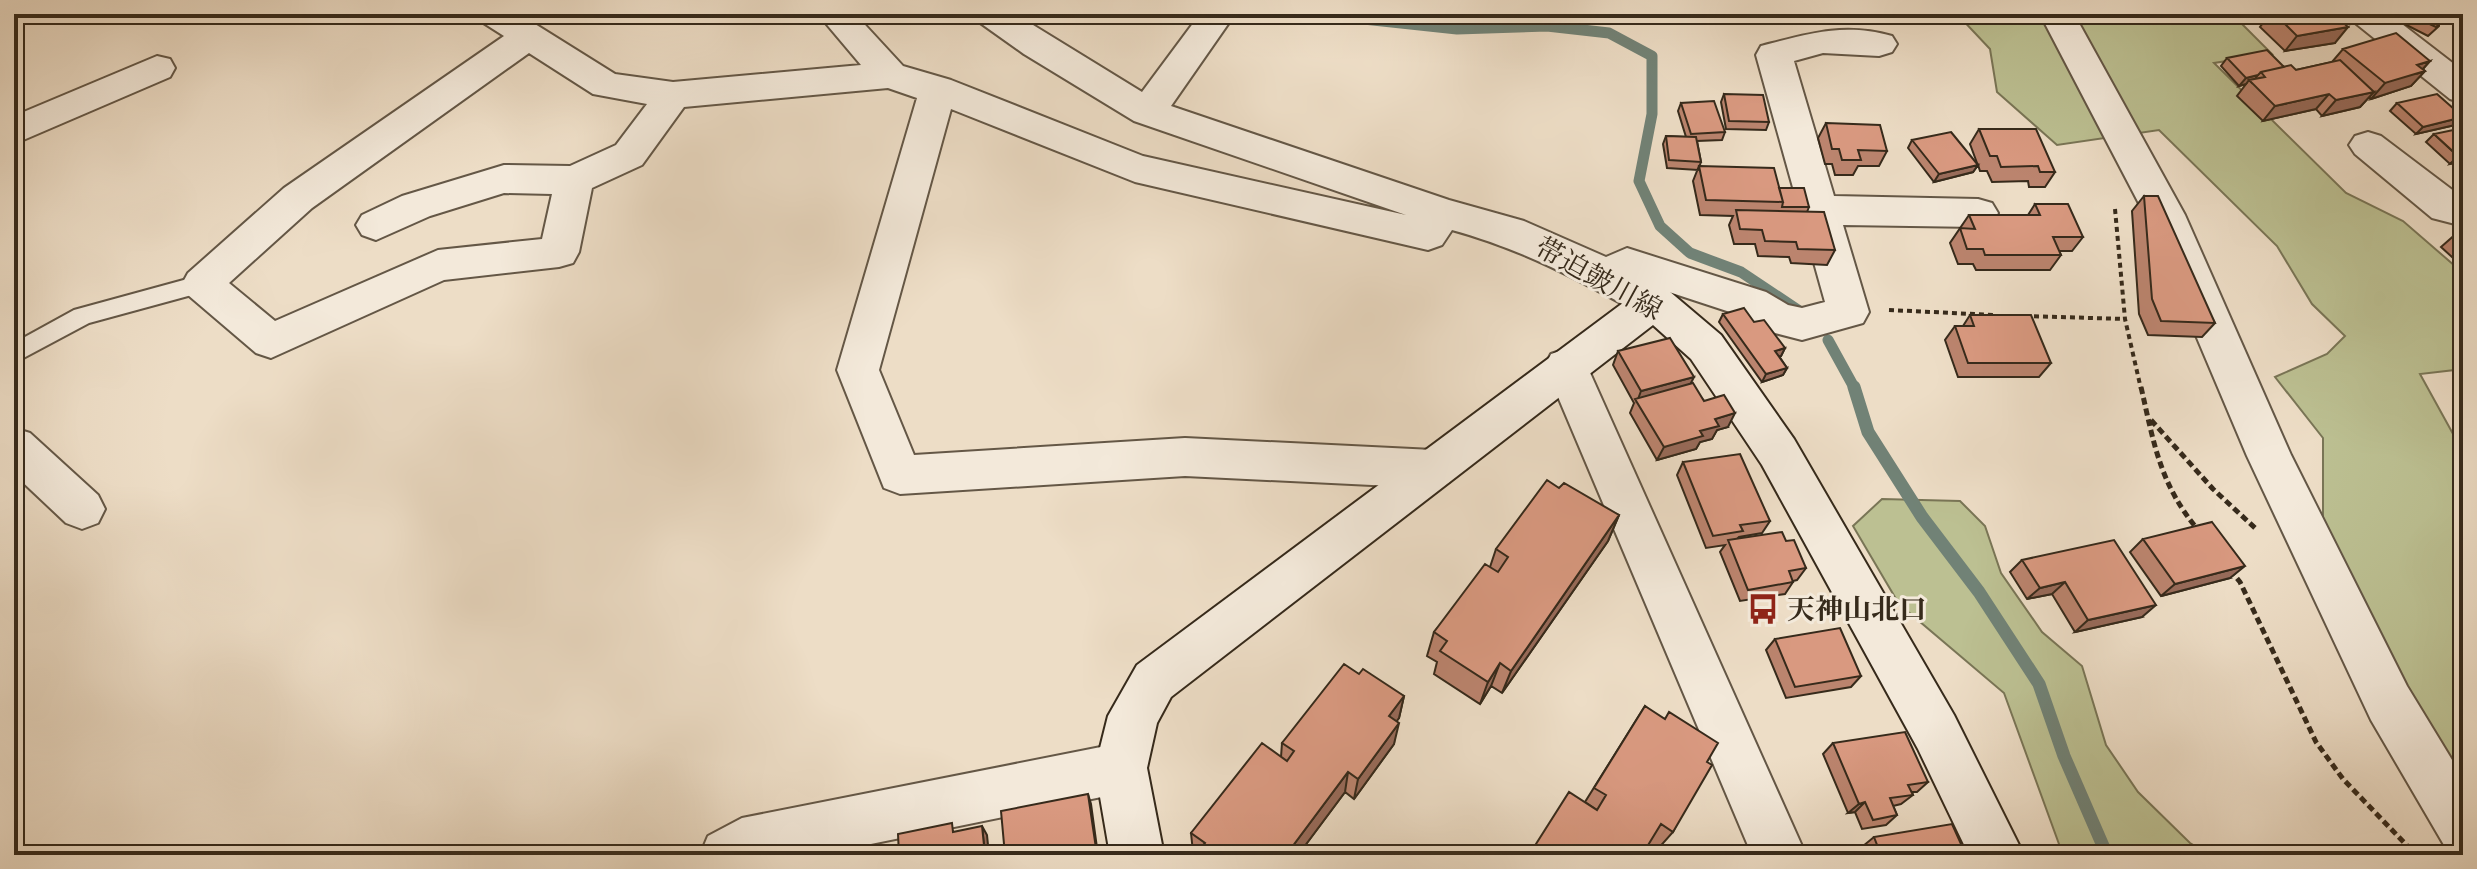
<svg xmlns="http://www.w3.org/2000/svg" width="2477" height="869" font-family="'IM FELL Great Primer','Noto Serif JP',serif">
<style>
.green{fill:#bcc092;stroke:#797556;stroke-width:2}
.lines{fill:none;stroke-linecap:round;stroke-linejoin:round}
.stream-far1{stroke:#718276;stroke-width:11}
.stream{stroke:#718276;stroke-width:13}
.lane-casing{stroke:#645746;stroke-width:4}
.street-casing{stroke:#645746;stroke-width:4}
.secondary-casing{stroke:#362a1b;stroke-width:4}
.path-far1{stroke:#362a1b;stroke-width:4;stroke-dasharray:5 4;stroke-linecap:butt}
.path{stroke:#362a1b;stroke-width:5;stroke-dasharray:7 4;stroke-linecap:butt}
.lane{fill:#f3e9da;fill-rule:evenodd}
.street{fill:#f3e9da;fill-rule:evenodd}
.secondary{fill:#f3e9da;fill-rule:evenodd}
.wall{fill:#bb846e;stroke:#362a1b;stroke-width:2}
.shaded-wall{fill:#986b5a;stroke:#362a1b;stroke-width:2}
.building{fill:#d99980;stroke:#362a1b;stroke-width:2}
.labels{text-anchor:middle;stroke-width:6;stroke-linejoin:round;paint-order:stroke}
.street-label{font-size:28px;fill:#362a1b;stroke:#f3e9da}
.poi-label{font-size:28px;font-weight:bold;fill:#362a1b;stroke:#f3e9da;text-anchor:start}
</style>
<rect width="100%" height="100%" fill="#edddc6"/>
<filter id="stains"><feTurbulence type="fractalNoise" baseFrequency=".0025" numOctaves="4"/><feColorMatrix values="0 0 0 0 .2 0 0 0 0 .09 0 0 0 0 .02 0 0 0 .5 -.17"/></filter>
<radialGradient id="worn" r=".72"><stop offset=".6" stop-color="#630" stop-opacity="0"/><stop offset="1" stop-color="#630" stop-opacity=".3"/></radialGradient>
<path class="green" d="M1957,14H2232L2272,54L2214,63L2346,193L2403,221L2463,273V369L2420,374L2463,452V791L2323,534V438L2275,377L2327,354L2345,336L2312,304L2277,246L2159,130L2057,145L1997,92L1990,49Z
M1882,499L1960,501L1985,526L2001,573L2042,632L2082,666L2106,745L2138,792L2190,843L2210,855H2063L2004,693L1899,604L1853,526Z"/>
<g class="lines">
<path class="stream-far1" d="M1317,14L1457,29L1547,26L1609,33L1652,56V114L1639,181L1660,226L1690,253L1741,272L1798,310
M1828,340L1855,389"/>
<path class="stream" d="M1854,387L1868,432L1922,517L1979,592L2039,684L2064,756L2107,855"/>
<defs>
<path id="lane" d="M202,275L210,278L213,284L210,290L89,323L14,363V343L74,310Z"/>
<path id="street" d="M477,14H519L615,74L673,82L861,65L818,14H855L903,66L951,80L1143,156L1406,215L1134,121L1024,54L979,22L974,14H1015L1142,92L1200,14H1235L1171,106L1449,200L1524,221L1606,257L1627,248L1766,292L1788,305L1802,308L1825,302L1756,55L1761,46C1807,34 1844,22 1892,36L1897,44L1892,52L1879,56L1823,53L1794,61L1834,196L1978,199L1992,203L1998,213L1992,223L1978,227L1843,225L1869,312L1863,323L1802,340L1763,330L1736,314L1669,292L1675,302L1669,313L1654,318L1639,313C1575,278 1524,250 1452,230L1442,245L1428,250L1135,182L951,109L879,370L914,455L1185,438L1433,450L1449,456L1455,469L1449,482L1433,488L1185,476L900,494L884,488L837,370L917,98L888,88L684,107L642,165L592,188L579,252L573,263L559,267L444,280L271,358L256,353L188,295L182,284L188,273L284,188L504,36L482,22ZM529,53L593,94L647,104L616,145L570,166L504,165L402,196L362,215L356,225L362,235L376,240L430,216L504,193L552,194L542,239L438,250L275,321L229,283L312,208Z
M2040,14H2074L2185,215L2291,455L2407,686L2463,778V853L2444,845L2371,720L2247,456L2145,215Z
M2349,14H2389L2463,71V103L2450,99L2354,22Z
M157,56L170,59L175,68L170,77L14,144V116Z
M2368,132L2381,136L2463,198V226L2432,218L2355,154L2349,145L2355,136Z
M1566,349L1581,354L1587,366L1806,855H1752L1545,366L1551,354Z
M14,428L30,433L98,495L105,509L98,523L82,529L66,523L14,474Z
M1121,743L1139,751L1147,768L1139,785L1121,793L817,855H700L708,836L742,818Z"/>
<path id="secondary" d="M1654,286L1669,291L1721,335L1794,439L1954,715L2024,855H1969L1918,749L1762,465L1691,359L1653,325L1171,697L1157,723L1147,768L1164,855H1110L1095,768L1108,716L1137,665L1639,291Z"/>
</defs>
<use href="#lane" class="lane-casing"/>
<use href="#street" class="street-casing"/>
<use href="#secondary" class="secondary-casing"/>
<path class="path-far1" d="M2115,209L2125,319L2141,389
M1889,310L1995,315
M2025,316L2125,319"/>
<path class="path" d="M2141,387C2154,444 2160,485 2199,531
M2151,420L2213,489L2255,528
M2230,570L2240,582L2316,742L2343,779L2416,855"/>
<use href="#lane" class="lane"/>
<use href="#street" class="street"/>
<use href="#secondary" class="secondary"/>
</g>
<path class="wall" d="M1870,14H1911L1872,18Z
M2270,14H2334L2335,43L2285,51L2260,27Z
M2385,14H2439V26L2428,36Z
M2343,49L2430,61L2423,69L2425,71L2411,86L2371,99L2369,97L2360,107L2322,116L2316,109L2263,121L2237,96L2246,84L2239,86L2221,66L2227,58L2296,70L2332,62Z
M1724,94L1769,122L1766,130L1726,129L1721,102Z
M1681,103L1725,132L1722,140L1697,141L1701,162L1698,170L1667,168L1663,144L1666,136L1686,137L1678,111Z
M2397,103L2455,125L2416,134L2390,111Z
M1826,123L1887,151L1879,166H1858L1853,175H1835L1832,164H1825L1818,138Z
M1979,129L2055,172L2045,187H2029L2028,181L1992,182L1987,171H1980L1978,165L1973,172L1934,182L1908,148L1912,140L1977,163L1970,144Z
M2434,134L2463,161L2450,164L2426,142Z
M1699,166L1779,188L1809,207L1807,212L1835,250L1827,265L1791,263L1789,257L1758,256L1755,244H1734L1729,225L1733,216L1700,215L1693,181Z
M2144,196L2215,323L2202,337L2148,335L2139,314L2132,211Z
M2035,204L2083,237L2072,251H2059L2061,255L2050,270H1976L1973,264H1958L1950,243L1969,215H2028Z
M2463,231V267L2441,247L2457,233Z
M1723,314L1754,322L1785,348L1781,356H1779L1787,368L1783,375L1762,382L1719,322Z
M1970,315L2051,363L2039,377H1958L1945,340L1955,326H1963Z
M1618,351L1690,384L1704,401L1728,427L1717,430L1712,439L1700,442L1696,449L1657,460L1630,413L1634,403L1613,365Z
M1683,462L1770,521L1762,533L1739,537L1738,538L1786,541L1806,568L1797,580L1793,581V582L1785,594L1740,601L1720,552L1725,545L1706,548L1677,475Z
M1559,488L1619,515L1608,541L1502,693L1491,686L1480,704L1434,674L1437,662L1427,656L1434,632L1490,567L1496,549Z
M2143,539L2230,578L2161,596L2130,552Z
M2022,560L2142,617L2075,632L2052,594L2027,599L2010,572Z
M1775,639L1861,676L1851,687L1786,698L1766,650Z
M1359,674L1404,696L1399,718L1396,721L1394,744L1354,799L1345,792L1298,855H1197L1193,852L1191,833L1281,757L1282,743Z
M1645,706L1707,762L1673,832L1657,850L1585,802Z
M1833,743L1928,782L1917,792H1912L1913,795L1901,804L1893,806L1897,815L1886,825L1862,829L1855,812L1848,813L1823,754Z
M1874,837L1966,855H1866L1863,846Z"/>
<path class="shaded-wall" d="M2348,27L2335,43L2285,51L2297,36Z
M2430,61L2419,73L2425,71L2411,86L2371,99L2385,83L2417,65Z
M2258,75L2252,83L2249,80L2246,84L2239,86L2246,78Z
M2374,92L2360,107L2322,116L2336,100Z
M2329,94L2316,109L2263,121L2275,106Z
M2463,117L2455,125L2416,134L2423,127Z
M2463,155V161L2450,164L2458,156Z
M1978,165L1973,172L1934,182L1939,174Z
M1785,348L1781,356L1771,358L1775,351Z
M1787,368L1783,375L1762,382L1766,374Z
M1694,377L1687,391L1637,402L1641,391Z
M1735,413L1728,427L1717,430L1712,439L1700,442L1696,449L1657,460L1664,447L1700,431L1715,419Z
M1619,515L1608,541L1502,693L1511,671Z
M2245,566L2230,578L2161,596L2175,584Z
M2065,582L2052,594L2027,599L2040,588Z
M2156,605L2142,617L2075,632L2088,620Z
M1500,663L1491,686L1480,704L1488,682Z
M1404,696L1399,718L1384,738L1389,716Z
M1399,723L1394,744L1354,799L1358,779Z
M1348,772L1345,792L1298,855H1286Z
M1088,794L1091,804L1098,855H1097Z
M1865,802L1855,812L1848,813L1859,804Z
M982,826L987,835L989,855H985Z"/>
<path class="building" d="M2275,14H2334L2348,27L2297,36Z
M2408,14H2439L2446,18L2436,27Z
M2396,33L2430,61L2417,65L2425,71L2385,83L2343,49Z
M2267,50L2284,67L2261,72L2258,75L2246,78L2227,58Z
M2340,60L2374,92L2336,100L2329,94L2275,106L2249,80L2265,77L2261,72L2291,65L2296,70Z
M1724,94L1763,95L1769,122L1729,121Z
M2437,94L2463,117L2423,127L2397,103Z
M1714,101L1725,132L1691,134L1681,103Z
M1826,123L1880,125L1887,151L1858,150L1861,160H1842L1839,149H1832Z
M2463,128V155L2458,156L2434,134Z
M1979,129H2036L2055,172H2040L2038,166L2001,167L1997,156H1990Z
M1951,132L1978,165L1939,174L1912,140Z
M1666,136L1696,137L1701,162L1669,160Z
M1699,166L1774,168L1783,202L1706,200Z
M1779,188H1804L1809,207H1782L1783,202Z
M2144,196H2158L2215,323L2161,321L2152,299Z
M2035,204H2068L2083,237H2053L2061,255H1985L1983,249H1967L1960,228L1975,229L1969,215H2040Z
M1736,210L1824,212L1835,250L1798,249L1796,242L1765,241L1762,230L1740,229Z
M2463,231V238L2457,233Z
M1744,308L1754,322L1764,320L1785,348L1775,351L1787,368L1766,374L1723,314Z
M1970,315H2031L2051,363H1968L1955,326H1974Z
M1670,338L1694,377L1641,391L1618,351Z
M1693,383L1704,401L1724,395L1735,413L1715,419L1719,426L1700,431L1703,436L1664,447L1635,399Z
M1740,454L1770,521L1740,525L1743,531L1713,536L1683,462Z
M1547,480L1559,488L1564,483L1619,515L1511,671L1500,663L1488,682L1440,651L1447,641L1434,632L1485,564L1498,572L1508,557L1496,549Z
M2212,522L2245,566L2175,584L2143,539Z
M1782,532L1786,541L1794,540L1806,568L1789,571L1793,582L1748,590L1728,540Z
M2114,540L2156,605L2088,620L2065,582L2040,588L2022,560Z
M1840,628L1861,676L1795,687L1775,639Z
M1344,664L1359,674L1363,669L1404,696L1389,716L1399,723L1358,779L1348,772L1286,855H1206L1199,850L1205,843L1191,833L1262,743L1287,761L1294,751L1282,743Z
M1645,706L1665,719L1669,712L1718,743L1707,762L1712,765L1673,832L1661,824L1642,855H1529L1569,792L1597,810L1606,795L1594,788Z
M1905,732L1928,782L1908,785L1913,795L1890,798L1897,815L1873,820L1865,802L1859,804L1833,743Z
M1088,794L1097,855H1005L1001,811Z
M952,823L953,832L982,826L985,855H899L898,834Z
M1952,824L1966,855H1881L1874,837Z"/>
<defs>
<symbol id="bus-bare" viewBox="-9 -9 18 18"><path d="M-5-6H5V4H4V6H2V4H-2V6H-4V4H-5ZM-3.5-4V0h7V-4ZM-3.5 1.2v1.5H-2V1.2ZM2 1.2v1.5H3.5V1.2Z" fill="#8f2418" stroke="#f3e9da" stroke-width="2.5" paint-order="stroke"/></symbol>
</defs>
<g fill-rule="evenodd">
<use href="#bus-bare" x="1741" y="587" width="44" height="44"/>
</g>
<g class="labels">
<g class="street-label">
<text transform="translate(1599 278) rotate(29)" y="10">帯迫皷川線</text>
</g>
<g class="poi-label">
<text x="1787" y="619">天神山北口</text>
</g>
</g>
<rect width="2477" height="869" fill="none" stroke="#edddc6" stroke-width="48"/>
<rect x="16" y="16" width="2445" height="837" fill="none" stroke="#362a1b" stroke-width="4"/>
<rect x="24" y="24" width="2429" height="821" fill="none" stroke="#362a1b" stroke-width="2"/>
<rect width="100%" height="100%" filter="url(#stains)"/>
<rect width="100%" height="100%" fill="url(#worn)"/>
</svg>
